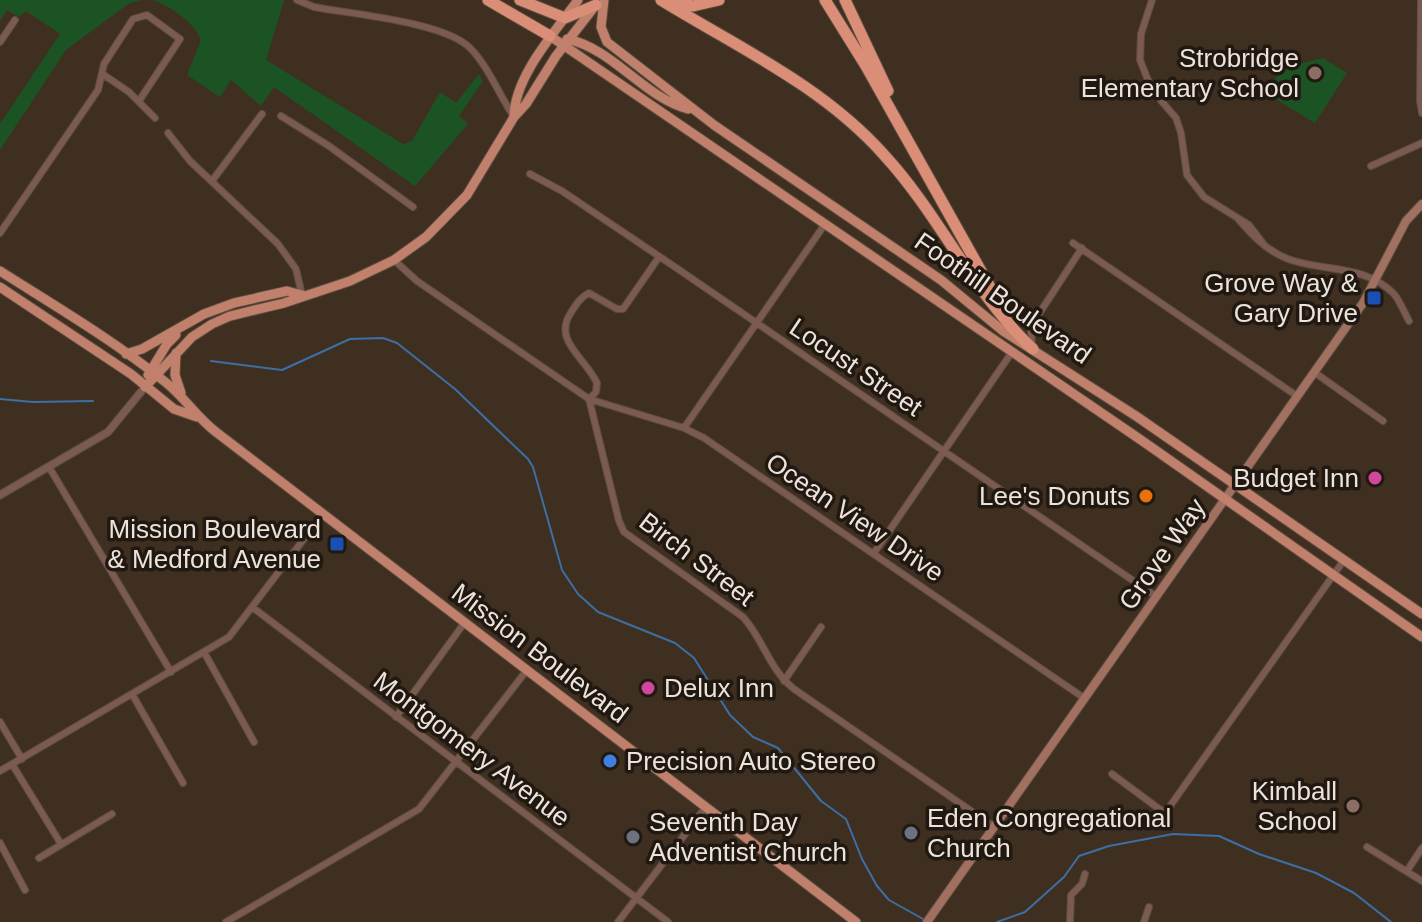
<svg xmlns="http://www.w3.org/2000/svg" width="1422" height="922" font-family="Arial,sans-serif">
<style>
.green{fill:#1c5324}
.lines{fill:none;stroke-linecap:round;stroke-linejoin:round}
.stream{stroke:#3c6fa4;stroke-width:2}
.minor-casing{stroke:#5b4c3e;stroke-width:8}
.tertiary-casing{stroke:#5b4c3e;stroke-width:9}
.secondary-casing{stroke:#5b4c3e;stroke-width:10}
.primary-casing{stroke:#5b4c3e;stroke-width:11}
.motorway-casing{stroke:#5b4c3e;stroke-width:13}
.minor{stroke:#7a5a51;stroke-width:6}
.tertiary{stroke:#7a5a51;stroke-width:7}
.secondary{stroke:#a27060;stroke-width:8}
.primary{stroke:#c0806c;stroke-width:9}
.motorway{stroke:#db8e77;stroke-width:11}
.education-dot{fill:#8d6e63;stroke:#201912;stroke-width:3}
.transit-dot{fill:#1a4fb4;stroke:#201912;stroke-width:3}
.hotel-dot{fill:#d1479c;stroke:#201912;stroke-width:3}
.food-dot{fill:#e8710a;stroke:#201912;stroke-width:3}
.shop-dot{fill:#3f7fe0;stroke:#201912;stroke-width:3}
.worship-dot{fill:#6b7280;stroke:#201912;stroke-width:3}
.labels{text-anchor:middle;stroke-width:7;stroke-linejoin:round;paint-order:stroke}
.poi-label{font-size:26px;fill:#eee3da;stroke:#201912;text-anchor:end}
.street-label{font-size:26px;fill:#eee3da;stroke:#201912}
</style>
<rect width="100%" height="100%" fill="#3f2f20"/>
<path class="green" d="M0,0H141L128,4L66,50L0,150V124L60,34L26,11L19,17L7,10L0,21Z
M152,0H284L266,60L403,144L412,141L440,92L456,103L479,74L483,81L459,116L468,124L415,186L274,87L261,106L231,80L220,97L187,75L201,40C195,23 169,5 152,0Z
M1323,58L1347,73L1315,123L1266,93L1283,68Z"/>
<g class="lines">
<path class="stream" d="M211,361L282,370L350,339L383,338L397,343L455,389L528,459L533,467L562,570L578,594L598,612L675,643L694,658L730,715L753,737L778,748L821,801L846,819L862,859L877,886L889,900L923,919
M0,399L33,402L93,401
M997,922L1025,912L1064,877L1079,856L1109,846L1173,834L1219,836L1259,854L1316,873L1354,893L1391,922"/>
<defs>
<path id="minor" d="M297,0L314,7C351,14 445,22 470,48C489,67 499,95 514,117
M1152,0L1141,34L1140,60L1152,90L1176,118L1181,133L1187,175L1204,197L1249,225L1265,246
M1421,0L1420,101L1422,113
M0,42L15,20
M104,75L129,92L155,118
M281,116L329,146L413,207
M168,133L190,161L278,244L296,269L302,295
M1371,166L1422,143
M530,174L562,191L672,265L1157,597
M212,181L262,114
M1239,220C1253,236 1267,251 1288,259C1323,272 1365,264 1394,294C1400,301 1404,312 1409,321
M0,233L98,90L104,64L133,19L147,15L180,39L139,101
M1073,243L1297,396
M394,260L417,281L589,399L684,428L704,438L1084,698
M1032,346L1031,331L1033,323L1082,248
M1314,372L1383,421
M589,399L619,521L624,532L743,617C764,640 768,668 794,689L993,826
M589,399L596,392L597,383C585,357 551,340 572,311C577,303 581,297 589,293L617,309H623L659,257
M684,428L825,224
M49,467L171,672
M874,553L1012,352
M252,607L668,922
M204,652L254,742
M784,681L821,627
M132,694L183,783
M396,717L465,622
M0,722L22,759
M12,764L61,844
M0,771L229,637L323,514
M1112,774L1162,811L1168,809L1344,560
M0,843L25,890
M1367,847L1422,881
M39,858L112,814
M1407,871L1422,848
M226,922L419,809L527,670
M618,922L705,808
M1070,922L1071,895L1082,884L1085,874
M1144,922L1149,907"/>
<path id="tertiary" d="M0,495L108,432L145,387"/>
<path id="secondary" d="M927,922L1363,303L1406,221L1422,204"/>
<path id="primary" d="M604,0L601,27L607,42L714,125L941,280L1003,331L1136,416L1422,614
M550,36L1141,440L1422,637
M567,39C614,49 643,97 688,109
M514,117C514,77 555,32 578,0
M0,271C55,306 113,340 164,381C184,396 196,417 216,432L856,922
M0,287L131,374L174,409L197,417
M176,353L175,375L181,393
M126,354L142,349L204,314L234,303L287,291L302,295
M148,375L167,344L176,335
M145,387L192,337L212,324L230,316L284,303L350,281L394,260L426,237L467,195L514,117L526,104L556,56L595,6"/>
<path id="motorway" d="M488,0L550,36
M520,0L565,18L596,5
M661,0C739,48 823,86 885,156C940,216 973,293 1033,349
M669,0L693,6L719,0
M825,0L866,66L1000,305
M845,0L888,91"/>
</defs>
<use href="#minor" class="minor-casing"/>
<use href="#tertiary" class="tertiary-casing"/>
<use href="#secondary" class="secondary-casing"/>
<use href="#primary" class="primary-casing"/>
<use href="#motorway" class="motorway-casing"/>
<use href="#minor" class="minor"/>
<use href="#tertiary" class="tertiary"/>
<use href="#secondary" class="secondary"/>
<use href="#primary" class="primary"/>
<use href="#motorway" class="motorway"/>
</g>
<g class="education-dot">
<circle cx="1315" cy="73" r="8"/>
<circle cx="1353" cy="806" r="8"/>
</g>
<g class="transit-dot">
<rect x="1366" y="290" width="16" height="16" rx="4"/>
<rect x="329" y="536" width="16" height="16" rx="4"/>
</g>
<g class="hotel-dot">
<circle cx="1375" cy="478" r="8"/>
<circle cx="648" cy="688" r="8"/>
</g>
<circle class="food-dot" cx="1146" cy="496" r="8"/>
<circle class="shop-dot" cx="610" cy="761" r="8"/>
<g class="worship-dot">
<circle cx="911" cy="833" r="8"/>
<circle cx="633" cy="837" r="8"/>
</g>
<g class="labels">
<g class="poi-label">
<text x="1299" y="67">Strobridge<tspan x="1299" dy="30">Elementary School</tspan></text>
<text x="1358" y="292">Grove Way &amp;<tspan x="1358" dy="30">Gary Drive</tspan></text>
<text x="1359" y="487">Budget Inn</text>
<text x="1130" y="505">Lee's Donuts</text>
<text x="321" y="538">Mission Boulevard<tspan x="321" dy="30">&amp; Medford Avenue</tspan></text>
<text x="664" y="697" text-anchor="start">Delux Inn</text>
<text x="626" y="770" text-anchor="start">Precision Auto Stereo</text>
<text x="1337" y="800">Kimball<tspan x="1337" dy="30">School</tspan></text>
<text x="927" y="827" text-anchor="start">Eden Congregational<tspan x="927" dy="30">Church</tspan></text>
<text x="649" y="831" text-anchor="start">Seventh Day<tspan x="649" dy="30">Adventist Church</tspan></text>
</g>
<g class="street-label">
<text transform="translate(1003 298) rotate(35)" y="9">Foothill Boulevard</text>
<text transform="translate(856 367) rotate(34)" y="9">Locust Street</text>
<text transform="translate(855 517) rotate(34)" y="9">Ocean View Drive</text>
<text transform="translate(1162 554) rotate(-55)" y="9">Grove Way</text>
<text transform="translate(697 559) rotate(37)" y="9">Birch Street</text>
<text transform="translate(540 653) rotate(37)" y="9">Mission Boulevard</text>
<text transform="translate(472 749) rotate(37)" y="9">Montgomery Avenue</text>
</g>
</g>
</svg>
